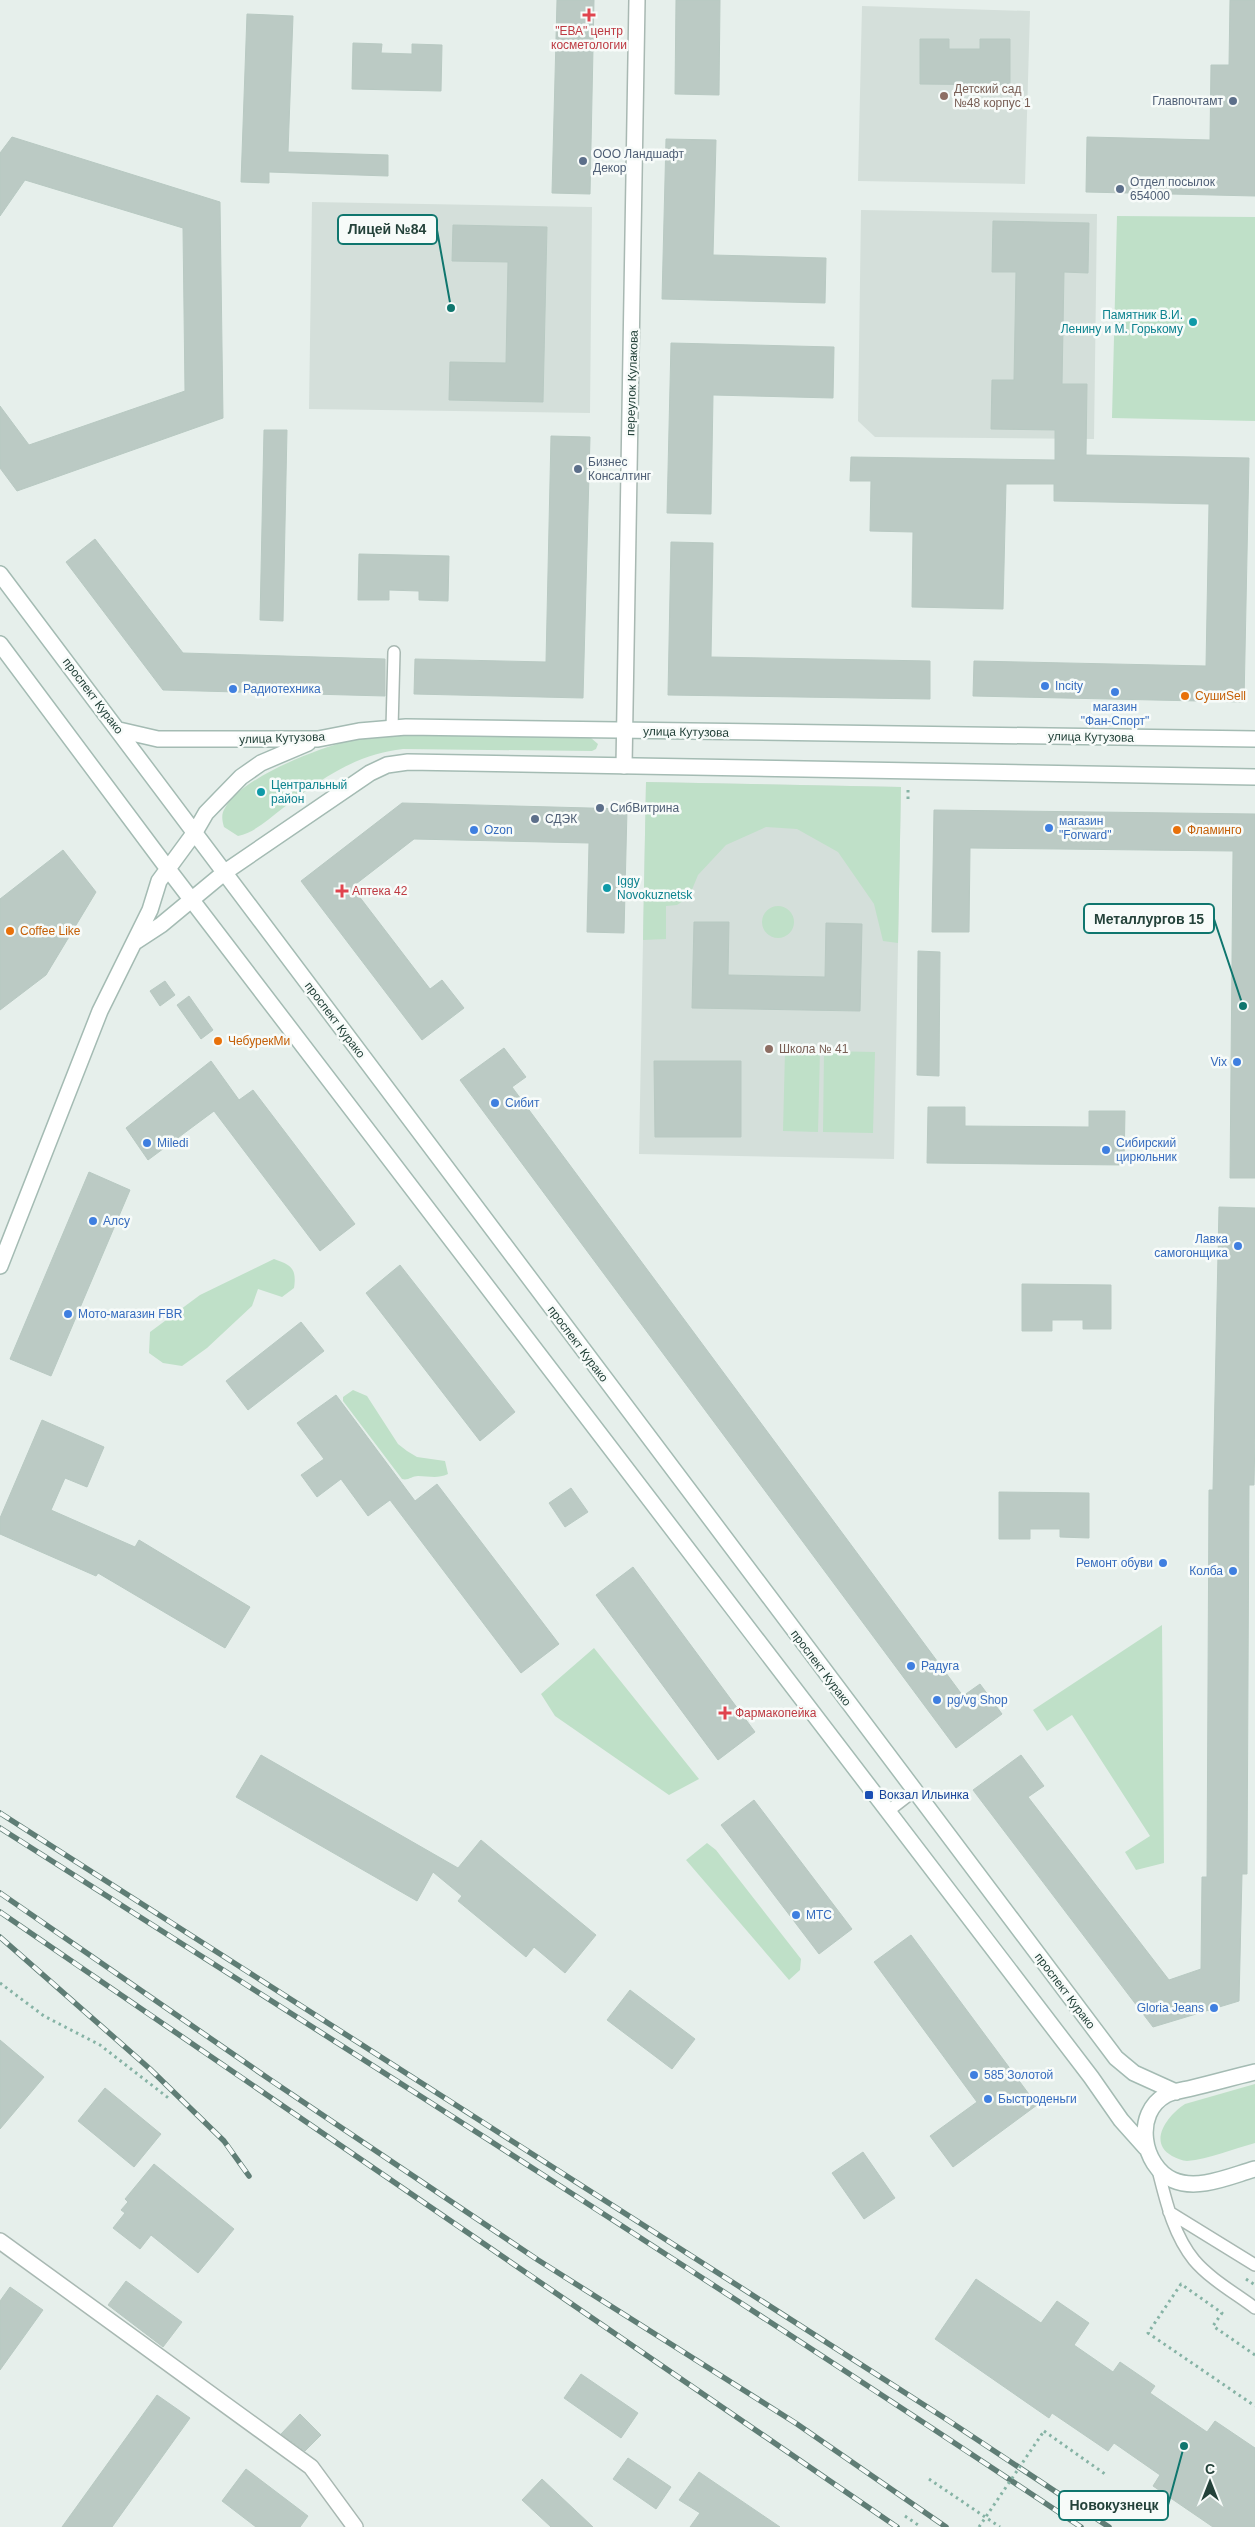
<svg xmlns="http://www.w3.org/2000/svg" width="1255" height="2527" font-family="Arial,sans-serif">
<style>
.built{fill:#d4dfda}
.green{fill:#bfe0c8}
.building{fill:#bbcac4;stroke:#b8c9c2}
.lines{fill:none;stroke-linecap:round;stroke-linejoin:round}
.lane-casing{stroke:#a8b8b2;stroke-width:14}
.street-casing{stroke:#a8b8b2;stroke-width:18}
.secondary-casing{stroke:#a4bbb3;stroke-width:18}
.path{stroke:#86b3a5;stroke-width:3;stroke-dasharray:2.5 4;stroke-linecap:butt}
.lane{stroke:#fff;stroke-width:11}
.street{stroke:#fff;stroke-width:15}
.secondary{stroke:#fff;stroke-width:15}
.rail-casing{stroke:#5f7d75;stroke-width:5.5}
.rail{stroke:#f7fbf9;stroke-width:4;stroke-dasharray:11;stroke-linecap:butt}
.path-bridge{stroke:#86b3a5;stroke-width:3;stroke-dasharray:2.5 4;stroke-linecap:butt}
.health-dot{fill:#e0444e;stroke:#f7fbf9;stroke-width:2}
.education-dot{fill:#8d6e63;stroke:#f7fbf9;stroke-width:2}
.service-dot{fill:#5c6f8a;stroke:#f7fbf9;stroke-width:2}
.culture-dot{fill:#0f9aa8;stroke:#f7fbf9;stroke-width:2}
.shop-dot{fill:#3f7fe0;stroke:#f7fbf9;stroke-width:2}
.food-dot{fill:#e8710a;stroke:#f7fbf9;stroke-width:2}
.transit-dot{fill:#1a4fb4;stroke:#f7fbf9;stroke-width:2}
.labels{text-anchor:middle;stroke-width:5;stroke-linejoin:round;paint-order:stroke}
.health-label{font-size:12px;fill:#be3a42;stroke:#f7fbf9;text-anchor:start}
.education-label{font-size:12px;fill:#785e54;stroke:#f7fbf9;text-anchor:start}
.service-label{font-size:12px;fill:#4e5e75;stroke:#f7fbf9;text-anchor:start}
.culture-label{font-size:12px;fill:#0d838f;stroke:#f7fbf9;text-anchor:start}
.street-label{font-size:12px;fill:#24423a;stroke:#f7fbf9}
.shop-label{font-size:12px;fill:#366cbe;stroke:#f7fbf9;text-anchor:start}
.food-label{font-size:12px;fill:#c56008;stroke:#f7fbf9;text-anchor:start}
.transit-label{font-size:12px;fill:#164399;stroke:#f7fbf9;text-anchor:start}
.leader{fill:none;stroke:#0f766e;stroke-width:2}
.callout-dot{fill:#0f766e;stroke:#f7fbf9;stroke-width:2}
.callout{fill:#f7fbf9;stroke:#0f766e;stroke-width:2}
.callout-label{font-size:14px;text-anchor:middle;font-weight:bold;fill:#24423a}
</style>
<rect width="100%" height="100%" fill="#e6efeb"/>
<path class="built" d="M862,6L1030,11L1025,184L858,181Z
M312,202L592,207L590,413L309,409Z
M861,210L1097,214L1094,439L875,437L858,421Z
M646,782L901,787L894,1159L639,1154Z"/>
<path class="green" d="M1117,216L1255,217V421L1112,418Z
M405,735L591,738L598,744L596,749L592,751L403,749C355,754 320,780 283,808C268,819 256,832 238,836L224,827C222,820 221,814 225,808C241,778 316,749 348,741C367,737 386,736 405,735Z
M646,782L901,787L898,943L883,941L874,904L838,852L797,829L766,827L726,845L698,875L689,897L677,905L666,906V939L643,940Z
M762 922a16 16 0 1 1 32 0a16 16 0 1 1-32 0Z
M785,1051H820L818,1132L783,1131Z
M824,1051L875,1052L873,1133L823,1132Z
M274,1259C291,1265 297,1268 294,1288L282,1297L258,1289L252,1306L207,1348L182,1366L163,1363L149,1353L150,1332L200,1295Z
M353,1390L367,1396L398,1444L407,1451L417,1457L445,1461L448,1474C437,1479 429,1476 418,1476C412,1476 408,1481 402,1479L343,1401V1397Z
M1162,1625L1164,1863L1136,1870L1125,1852L1150,1836L1072,1715L1047,1731L1033,1710Z
M594,1648L699,1779L669,1795L555,1716L541,1694Z
M707,1843L716,1850L801,1959L800,1970L789,1980L686,1860Z
M1255,2084V2143C1233,2149 1209,2159 1187,2161C1182,2161 1177,2158 1172,2156C1147,2142 1168,2115 1185,2104Z"/>
<path class="building" d="M557,0H594L590,194L552,193Z
M676,0H720L719,95L675,94Z
M1230,0H1255V196L1086,192L1087,137L1210,140L1211,65H1229Z
M247,14L293,16L288,152L388,155V176L269,172V183L241,182Z
M920,39H949V49H980V39H1010V85L920,84Z
M353,43L382,44L381,53L412,54V44L442,45L441,91L352,89Z
M12,137L220,202L223,418L17,491L0,468V406L29,445L185,391L183,228L25,180L0,216V153Z
M666,139L716,140L713,255L826,258L825,303L662,299Z
M993,221L1089,223L1088,273L1064,272L1062,384H1087L1086,455L1249,458L1244,702L973,696L974,661L1206,666L1209,504L1054,501V484H1006L1003,609L912,607L913,532L870,531L871,481H850L851,457L1055,460V430L991,429L992,380H1014L1016,272H992Z
M453,225L547,227L543,402L449,400L450,362L506,363L508,262L452,261Z
M671,343L834,347L833,398L713,395L711,514L667,513Z
M264,430H287L283,621L260,620Z
M551,436L590,437L583,698L414,694L415,659L546,662Z
M95,539L183,653L385,659V696L163,690L66,562Z
M671,542L713,543L711,657L930,661V699L668,695Z
M359,554L449,556L448,601L419,600V591L389,590V600H358Z
M402,803L627,809L624,933L587,932L589,843L414,839L352,887L430,989L442,980L464,1008L422,1040L301,881Z
M934,810L1255,814V1178H1230L1233,851L970,848L969,932H932Z
M63,850L96,892L46,975L0,1010V899Z
M694,922H729L728,975L825,977L826,923L862,924L860,1011L692,1008Z
M918,951L940,952L939,1076L917,1075Z
M165,981L175,995L160,1006L150,991Z
M189,996L213,1030L201,1039L177,1005Z
M504,1048L526,1077L512,1087L963,1696L980,1684L1002,1714L956,1748L460,1080Z
M211,1061L239,1100L253,1090L355,1224L320,1251L214,1111L148,1160L126,1128Z
M654,1061H741V1137H655Z
M928,1107H965V1126L1089,1127V1111H1125L1124,1165L927,1163Z
M89,1172L130,1190L51,1376L10,1359Z
M1219,1207L1255,1208V1435L1254,1485H1249L1247,1874H1242L1239,2001L1153,2027L973,1790L1021,1755L1044,1786L1028,1797L1169,1980L1201,1969L1202,1877H1207L1209,1490H1213Z
M400,1265L515,1412L480,1441L366,1293Z
M1022,1284L1111,1285V1329H1083V1320H1052V1331H1022Z
M301,1322L324,1351L248,1410L226,1381Z
M336,1395L415,1501L437,1484L559,1644L521,1673L390,1500L368,1516L341,1479L317,1497L301,1475L324,1459L297,1423Z
M42,1420L104,1447L87,1487L65,1478L51,1510L135,1547L139,1540L250,1607L225,1648L98,1573L96,1576L0,1534V1518Z
M571,1488L588,1512L565,1527L549,1503Z
M999,1492L1089,1493V1538L1060,1537V1529H1030V1539H999Z
M633,1567L755,1732L718,1760L596,1595Z
M261,1755L458,1868L481,1840L596,1935L565,1973L534,1947L526,1957L458,1901L462,1896L433,1872L417,1901L236,1797Z
M754,1800L852,1929L819,1954L721,1825Z
M911,1935L1037,2105L953,2167L930,2136L977,2102L874,1962Z
M630,1990L695,2039L672,2069L607,2020Z
M0,2040L44,2077L0,2129Z
M105,2088L161,2134L134,2167L78,2121Z
M863,2152L895,2198L864,2219L832,2173Z
M154,2164L234,2229L198,2273L151,2235L140,2249L113,2228L125,2213L121,2210L128,2202L125,2199Z
M976,2279L1041,2323L1057,2301L1089,2323L1074,2345L1113,2372L1120,2362L1155,2386L1150,2393L1207,2432L1215,2421L1255,2448V2527H1213L1153,2486L1160,2475L1114,2443L1108,2451L1052,2413L1049,2418L935,2339Z
M126,2281L182,2322L163,2347L108,2305Z
M10,2287L43,2310L0,2370V2301Z
M581,2374L638,2413L621,2438L564,2398Z
M157,2395L190,2418L112,2527H62Z
M300,2414L321,2435L305,2451L281,2434Z
M628,2458L671,2487L656,2509L613,2479Z
M246,2469L308,2516L300,2527H256L222,2501Z
M699,2472L780,2527H690L700,2513L679,2500Z
M542,2479L593,2527H551L522,2500Z"/>
<g class="lines">
<defs>
<path id="lane" d="M392,728L394,652
M887,1812L914,1791
M1158,2170C1166,2201 1173,2234 1194,2260C1210,2279 1235,2293 1255,2308
M1169,2212L1255,2265"/>
<path id="street" d="M624,766L637,0
M0,2241L311,2467L355,2527"/>
<path id="secondary" d="M0,574L1116,2058L1134,2073L1176,2092
M0,644L168,869L1091,2077L1121,2120L1146,2148
M119,730L158,739H318L359,731L406,727L1255,739
M135,942L161,925L225,872L370,773L387,765L408,762L1255,777
M0,1266L100,1011L150,910L159,881L195,832L206,813L241,777L261,763L308,743
M1255,2072C1234,2077 1213,2083 1192,2088C1184,2090 1173,2091 1166,2095C1133,2113 1142,2166 1173,2180C1198,2191 1230,2176 1255,2169"/>
</defs>
<use href="#lane" class="lane-casing"/>
<use href="#street" class="street-casing"/>
<use href="#secondary" class="secondary-casing"/>
<path class="path" d="M908,799V786
M0,1983L44,2016L100,2045L171,2100
M1246,2279L1255,2285
M1255,2355L1213,2326L1222,2313L1181,2284L1148,2333L1255,2406
M1044,2431L1105,2474
M929,2479L1000,2527
M905,2516L921,2527"/>
<use href="#lane" class="lane"/>
<use href="#street" class="street"/>
<use href="#secondary" class="secondary"/>
<defs>
<path id="rail" d="M0,1813L946,2419L1109,2527
M0,1828C362,2058 724,2289 1081,2527
M0,1893L272,2081L538,2260L797,2424L946,2527
M0,1912L897,2527
M0,1937L150,2069L224,2141L249,2176"/>
</defs>
<use href="#rail" class="rail-casing"/>
<use href="#rail" class="rail"/>
<path class="path-bridge" d="M979,2527L1044,2431"/>
</g>
<g class="health-dot">
<path d="M586.5 7.5h5v5h5v5h-5v5h-5v-5h-5v-5h5z"/>
<path d="M339.5 883.5h5v5h5v5h-5v5h-5v-5h-5v-5h5z"/>
<path d="M722.5 1705.5h5v5h5v5h-5v5h-5v-5h-5v-5h5z"/>
</g>
<g class="education-dot">
<circle cx="944" cy="96" r="5"/>
<circle cx="769" cy="1049" r="5"/>
</g>
<g class="service-dot">
<circle cx="1233" cy="101" r="5"/>
<circle cx="583" cy="161" r="5"/>
<circle cx="1120" cy="189" r="5"/>
<circle cx="578" cy="469" r="5"/>
<circle cx="600" cy="808" r="5"/>
<circle cx="535" cy="819" r="5"/>
</g>
<g class="culture-dot">
<circle cx="1193" cy="322" r="5"/>
<circle cx="261" cy="792" r="5"/>
<circle cx="607" cy="888" r="5"/>
</g>
<g class="shop-dot">
<circle cx="1045" cy="686" r="5"/>
<circle cx="233" cy="689" r="5"/>
<circle cx="1115" cy="692" r="5"/>
<circle cx="1049" cy="828" r="5"/>
<circle cx="474" cy="830" r="5"/>
<circle cx="1237" cy="1062" r="5"/>
<circle cx="495" cy="1103" r="5"/>
<circle cx="147" cy="1143" r="5"/>
<circle cx="1106" cy="1150" r="5"/>
<circle cx="93" cy="1221" r="5"/>
<circle cx="1238" cy="1246" r="5"/>
<circle cx="68" cy="1314" r="5"/>
<circle cx="1163" cy="1563" r="5"/>
<circle cx="1233" cy="1571" r="5"/>
<circle cx="911" cy="1666" r="5"/>
<circle cx="937" cy="1700" r="5"/>
<circle cx="796" cy="1915" r="5"/>
<circle cx="1214" cy="2008" r="5"/>
<circle cx="974" cy="2075" r="5"/>
<circle cx="988" cy="2099" r="5"/>
</g>
<g class="food-dot">
<circle cx="1185" cy="696" r="5"/>
<circle cx="1177" cy="830" r="5"/>
<circle cx="10" cy="931" r="5"/>
<circle cx="218" cy="1041" r="5"/>
</g>
<rect class="transit-dot" x="864" y="1790" width="10" height="10" rx="2.5"/>
<g class="labels">
<g class="health-label">
<text x="589" y="35" text-anchor="middle">"ЕВА" центр<tspan x="589" dy="14">косметологии</tspan></text>
<text x="352" y="895">Аптека 42</text>
<text x="735" y="1717">Фармакопейка</text>
</g>
<g class="education-label">
<text x="954" y="93">Детский сад<tspan x="954" dy="14">№48 корпус 1</tspan></text>
<text x="779" y="1053">Школа № 41</text>
</g>
<g class="service-label">
<text x="1223" y="105" text-anchor="end">Главпочтамт</text>
<text x="593" y="158">ООО Ландшафт<tspan x="593" dy="14">Декор</tspan></text>
<text x="1130" y="186">Отдел посылок<tspan x="1130" dy="14">654000</tspan></text>
<text x="588" y="466">Бизнес<tspan x="588" dy="14">Консалтинг</tspan></text>
<text x="610" y="812">СибВитрина</text>
<text x="545" y="823">СДЭК</text>
</g>
<g class="culture-label">
<text x="1183" y="319" text-anchor="end">Памятник В.И.<tspan x="1183" dy="14">Ленину и М. Горькому</tspan></text>
<text x="271" y="789">Центральный<tspan x="271" dy="14">район</tspan></text>
<text x="617" y="885">Iggy<tspan x="617" dy="14">Novokuznetsk</tspan></text>
</g>
<g class="street-label">
<text transform="translate(632 383) rotate(-88)" y="4">переулок Кулакова</text>
<text transform="translate(93 696) rotate(53)" y="4">проспект Курако</text>
<text transform="translate(686 732) rotate(1)" y="4">улица Кутузова</text>
<text transform="translate(1091 737) rotate(1)" y="4">улица Кутузова</text>
<text transform="translate(282 738) rotate(-2)" y="4">улица Кутузова</text>
<text transform="translate(335 1020) rotate(53)" y="4">проспект Курако</text>
<text transform="translate(578 1344) rotate(53)" y="4">проспект Курако</text>
<text transform="translate(821 1668) rotate(53)" y="4">проспект Курако</text>
<text transform="translate(1065 1991) rotate(53)" y="4">проспект Курако</text>
</g>
<g class="shop-label">
<text x="1055" y="690">Incity</text>
<text x="243" y="693">Радиотехника</text>
<text x="1115" y="711" text-anchor="middle">магазин<tspan x="1115" dy="14">"Фан-Спорт"</tspan></text>
<text x="1059" y="825">магазин<tspan x="1059" dy="14">"Forward"</tspan></text>
<text x="484" y="834">Ozon</text>
<text x="1227" y="1066" text-anchor="end">Vix</text>
<text x="505" y="1107">Сибит</text>
<text x="157" y="1147">Miledi</text>
<text x="1116" y="1147">Сибирский<tspan x="1116" dy="14">цирюльник</tspan></text>
<text x="103" y="1225">Алсу</text>
<text x="1228" y="1243" text-anchor="end">Лавка<tspan x="1228" dy="14">самогонщика</tspan></text>
<text x="78" y="1318">Мото-магазин FBR</text>
<text x="1153" y="1567" text-anchor="end">Ремонт обуви</text>
<text x="1223" y="1575" text-anchor="end">Колба</text>
<text x="921" y="1670">Радуга</text>
<text x="947" y="1704">pg/vg Shop</text>
<text x="806" y="1919">МТС</text>
<text x="1204" y="2012" text-anchor="end">Gloria Jeans</text>
<text x="984" y="2079">585 Золотой</text>
<text x="998" y="2103">Быстроденьги</text>
</g>
<g class="food-label">
<text x="1195" y="700">СушиSell</text>
<text x="1187" y="834">Фламинго</text>
<text x="20" y="935">Coffee Like</text>
<text x="228" y="1045">ЧебурекМи</text>
</g>
<g class="transit-label">
<text x="879" y="1799">Вокзал Ильинка</text>
</g>
</g>
<path class="leader" d="M451 308L437 230M1243 1006L1214 919M1184 2446L1168 2505"/>
<g class="callout-dot">
<circle cx="451" cy="308" r="5"/>
<circle cx="1243" cy="1006" r="5"/>
<circle cx="1184" cy="2446" r="5"/>
</g>
<g class="callout">
<rect x="338" y="215" width="99" height="29" rx="5"/>
<rect x="1084" y="904" width="130" height="29" rx="5"/>
<rect x="1059" y="2491" width="109" height="29" rx="5"/>
</g>
<g class="callout-label">
<text x="387" y="234">Лицей №84</text>
<text x="1149" y="924">Металлургов 15</text>
<text x="1114" y="2510">Новокузнецк</text>
</g>
<g transform="translate(1210 2482)" stroke="#f7fbf9" stroke-width="4" paint-order="stroke">
<path d="M0-4L9 19L0 12L-9 19Z" fill="#24423a"/>
<text y="-8" font-size="14" font-weight="bold" text-anchor="middle" fill="#24423a">С</text>
</g>
</svg>
